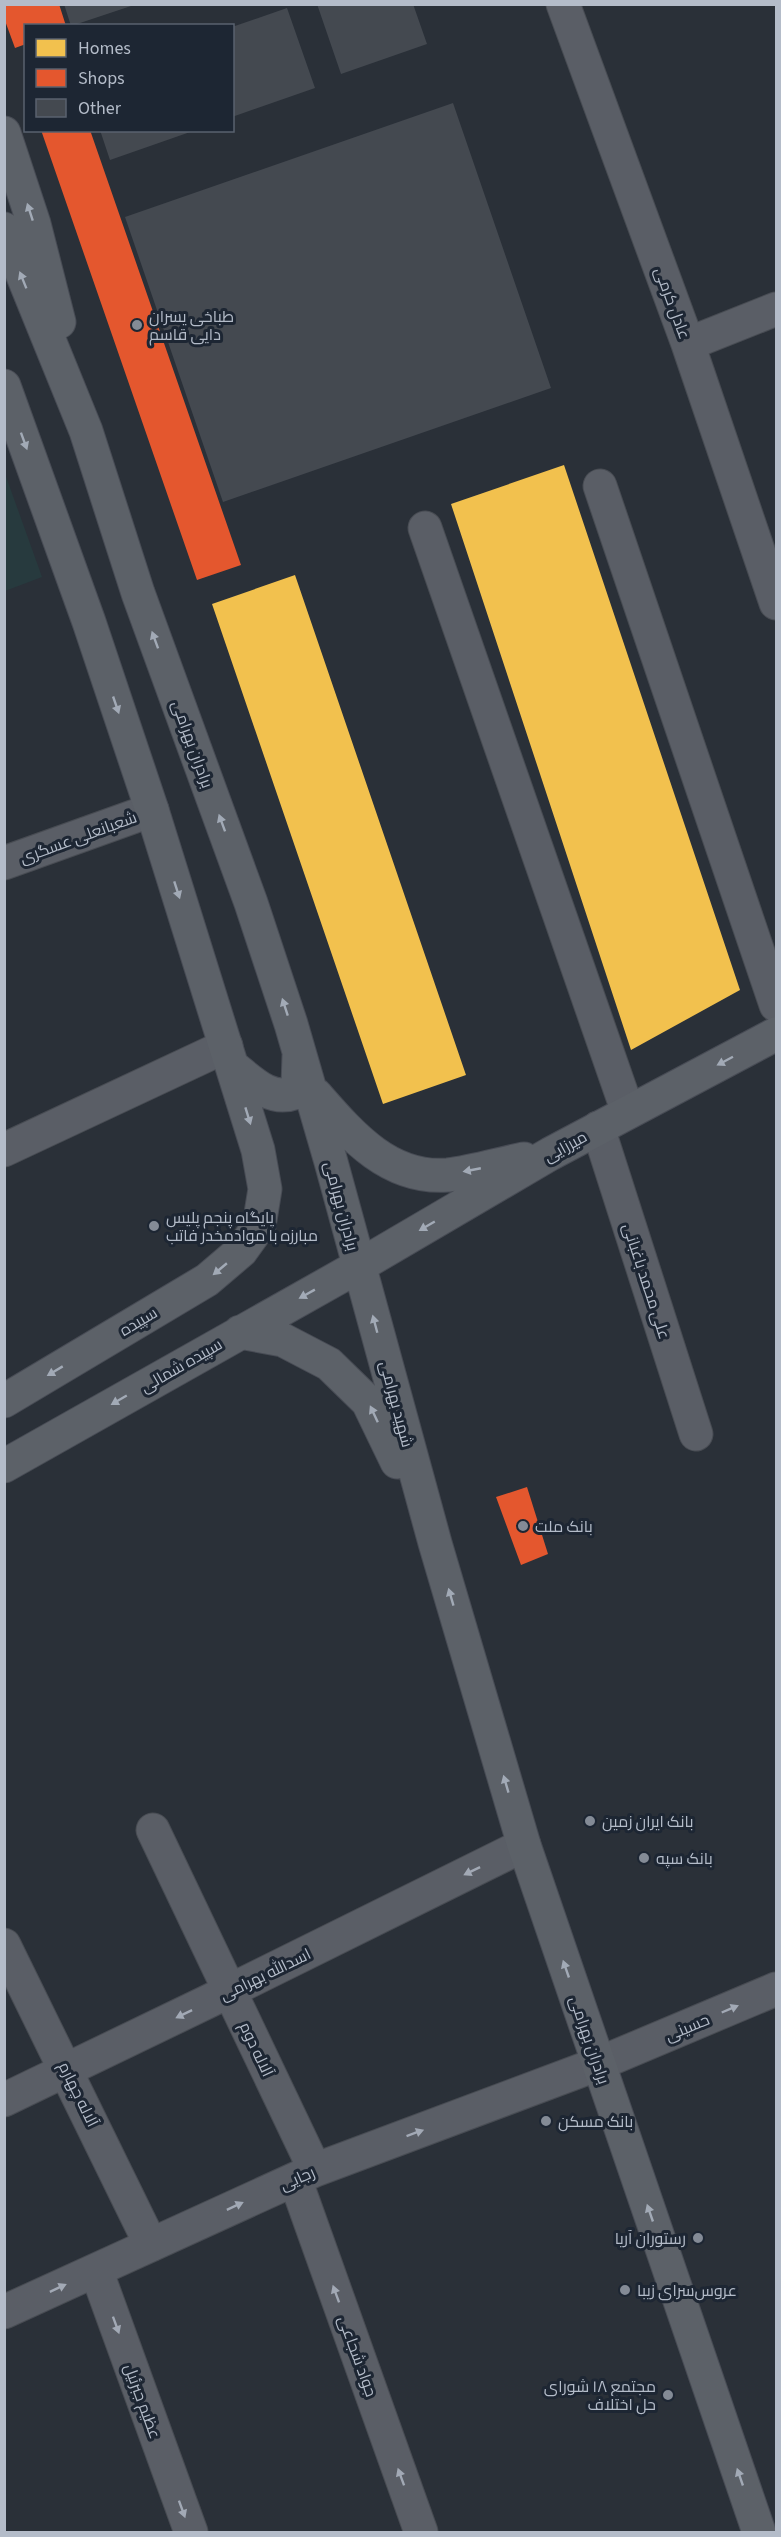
<svg xmlns="http://www.w3.org/2000/svg" width="781" height="2537" font-family="'Source Sans 3',Cairo,sans-serif">
<style>
.green{fill:#273a3e}
.homes{fill:#f2c14e}
.shops{fill:#e4572e}
.building{fill:#444950}
.lines{fill:none;stroke-linecap:round;stroke-linejoin:round}
.minor-casing{stroke:#484c53;stroke-width:35}
.major-casing{stroke:#484c55;stroke-width:35}
.minor{stroke:#5a5e66;stroke-width:33}
.major{stroke:#5c6168;stroke-width:33}
.oneway{fill:#a2aab6}
.oneway2{fill:#a2a9b5}
.poi-dot{fill:#848b96;stroke:#1d2633;stroke-width:2}
.labels{text-anchor:middle;stroke-width:6;stroke-linejoin:round;paint-order:stroke}
.street-label{font-size:16px;fill:#b4bcc9;stroke:#1d2633}
.poi-label{font-size:16px;fill:#b4bcc9;stroke:#1d2633;text-anchor:start}
</style>
<rect width="100%" height="100%" fill="#2a3038"/>
<path class="green" d="M4,471L42,577L5,591H4Z"/>
<path class="homes" d="M564,465L740,990L631,1050L451,504Z
M295,575L466,1075L383,1104L212,604Z"/>
<path class="shops" d="M4,4H59L66,26H26V44L15,48L4,18Z
M41,130H90L241,565L197,580Z
M527,1487L548,1554L521,1565L496,1497Z"/>
<path class="building" d="M64,4H134V5L71,26Z
M317,4H413L427,44L341,74Z
M287,8L315,88L232,117V27Z
M453,103L551,388L223,502L125,217Z
M100,130H193V131L110,160Z"/>
<g class="lines">
<defs>
<path id="minor" d="M563,4L688,344L776,603
M688,344L776,309
M600,486L776,1005
M425,528L628,1112
M4,863L152,810
M598,1128L696,1434
M4,1150L226,1046
M153,1830L315,2170
M4,1945L151,2245
M4,2100L209,2001L524,1845
M295,2179L421,2532
M96,2270L191,2532
M4,2312L315,2170L598,2064L776,1989"/>
<path id="major" d="M4,133L34,224L59,322
M4,229L86,431L138,593L251,903L291,1024L331,1162L435,1543L524,1845L759,2532
M4,386L89,622L152,810L258,1150L265,1189L259,1226L241,1251L207,1280L4,1401
M232,1066C250,1080 270,1102 294,1093L298,1085L299,1056
M316,1095C351,1135 389,1180 448,1175C473,1172 499,1164 524,1159
M240,1332L283,1340L329,1364L368,1402L397,1462
M4,1466L359,1266L550,1154L776,1034"/>
</defs>
<use href="#minor" class="minor-casing"/>
<use href="#major" class="major-casing"/>
<use href="#minor" class="minor"/>
<use href="#major" class="major"/>
</g>
<defs><path id="oneway-solid" d="M-6-.8H1V-3.2L6.5 0L1 3.2V.8H-6Z" transform="scale(1.5)"/></defs>
<g class="oneway">
<use href="#oneway-solid" transform="translate(30 212) rotate(-108)"/>
<use href="#oneway-solid" transform="translate(23 280) rotate(-112)"/>
<use href="#oneway-solid" transform="translate(24 441) rotate(70)"/>
<use href="#oneway-solid" transform="translate(155 640) rotate(-110)"/>
<use href="#oneway-solid" transform="translate(116 705) rotate(71)"/>
<use href="#oneway-solid" transform="translate(222 823) rotate(-110)"/>
<use href="#oneway-solid" transform="translate(177 890) rotate(72)"/>
<use href="#oneway-solid" transform="translate(285 1007) rotate(-108)"/>
<use href="#oneway-solid" transform="translate(725 1061) rotate(152)"/>
<use href="#oneway-solid" transform="translate(248 1116) rotate(73)"/>
<use href="#oneway-solid" transform="translate(472 1170) rotate(169)"/>
<use href="#oneway-solid" transform="translate(427 1226) rotate(150)"/>
<use href="#oneway-solid" transform="translate(220 1269) rotate(140)"/>
<use href="#oneway-solid" transform="translate(307 1294) rotate(151)"/>
<use href="#oneway-solid" transform="translate(375 1324) rotate(-105)"/>
<use href="#oneway-solid" transform="translate(55 1371) rotate(149)"/>
<use href="#oneway-solid" transform="translate(119 1400) rotate(150)"/>
<use href="#oneway-solid" transform="translate(374 1414) rotate(-115)"/>
<use href="#oneway-solid" transform="translate(451 1597) rotate(-106)"/>
<use href="#oneway-solid" transform="translate(506 1784) rotate(-106)"/>
<use href="#oneway-solid" transform="translate(566 1969) rotate(-109)"/>
<use href="#oneway-solid" transform="translate(650 2213) rotate(-109)"/>
<use href="#oneway-solid" transform="translate(740 2477) rotate(-109)"/>
</g>
<g class="oneway2">
<use href="#oneway-solid" transform="translate(472 1871) rotate(154)"/>
<use href="#oneway-solid" transform="translate(730 2009) rotate(-23)"/>
<use href="#oneway-solid" transform="translate(184 2014) rotate(154)"/>
<use href="#oneway-solid" transform="translate(415 2133) rotate(-20)"/>
<use href="#oneway-solid" transform="translate(235 2206) rotate(-25)"/>
<use href="#oneway-solid" transform="translate(58 2288) rotate(-25)"/>
<use href="#oneway-solid" transform="translate(336 2294) rotate(-110)"/>
<use href="#oneway-solid" transform="translate(116 2325) rotate(70)"/>
<use href="#oneway-solid" transform="translate(401 2477) rotate(-110)"/>
<use href="#oneway-solid" transform="translate(182 2509) rotate(70)"/>
</g>
<g class="poi-dot">
<circle cx="137" cy="325" r="6"/>
<circle cx="154" cy="1226" r="6"/>
<circle cx="523" cy="1526" r="6"/>
<circle cx="590" cy="1821" r="6"/>
<circle cx="644" cy="1858" r="6"/>
<circle cx="546" cy="2121" r="6"/>
<circle cx="698" cy="2238" r="6"/>
<circle cx="625" cy="2290" r="6"/>
<circle cx="668" cy="2395" r="6"/>
</g>
<g class="labels">
<g class="street-label">
<text transform="translate(673 303) rotate(70)" y="6">عادل کرمی</text>
<text transform="translate(193 744) rotate(70)" y="6">برادران بهرامی</text>
<text transform="translate(78 837) rotate(-20)" y="6">شعبانعلی عسگری</text>
<text transform="translate(565 1146) rotate(-29)" y="6">میرزایی</text>
<text transform="translate(342 1206) rotate(75)" y="6">برادران بهرامی</text>
<text transform="translate(647 1281) rotate(72)" y="6">علی محمد باغبانی</text>
<text transform="translate(138 1321) rotate(-31)" y="6">سپیده</text>
<text transform="translate(181 1365) rotate(-30)" y="6">سپیده شمالی</text>
<text transform="translate(397 1404) rotate(75)" y="6">شهید بهرامی</text>
<text transform="translate(265 1974) rotate(-26)" y="6">اسدالله بهرامی</text>
<text transform="translate(687 2027) rotate(-23)" y="6">حسینی</text>
<text transform="translate(590 2040) rotate(71)" y="6">برادران بهرامی</text>
<text transform="translate(257 2049) rotate(65)" y="6">آلاله دوم</text>
<text transform="translate(79 2094) rotate(64)" y="6">آلاله چهارم</text>
<text transform="translate(297 2178) rotate(-24)" y="6">رجایی</text>
<text transform="translate(358 2356) rotate(70)" y="6">جواد شجاعی</text>
<text transform="translate(143 2401) rotate(70)" y="6">عظیم جبرئیل</text>
</g>
<g class="poi-label">
<text x="149" y="322">طباخی پسران<tspan x="149" dy="18">دایی قاسم</tspan></text>
<text x="166" y="1223">پایگاه پنجم پلیس<tspan x="166" dy="18">مبارزه با موادمخدر فاتب</tspan></text>
<text x="535" y="1532">بانک ملت</text>
<text x="602" y="1827">بانک ایران زمین</text>
<text x="656" y="1864">بانک سپه</text>
<text x="558" y="2127">بانک مسکن</text>
<text x="686" y="2244" text-anchor="end">رستوران آریا</text>
<text x="637" y="2296">عروس‌سرای زیبا</text>
<text x="656" y="2392" text-anchor="end">مجتمع ۱۸ شورای<tspan x="656" dy="18">حل اختلاف</tspan></text>
</g>
</g>
<rect width="781" height="2537" fill="none" stroke="#b4bcc9" stroke-width="12"/>
<rect x="24" y="24" width="210" height="108" fill="#1d2633" stroke="#59626f" stroke-width="1.5"/>
<rect x="36" y="39" width="30" height="18" fill="#f2c14e" stroke="#59626f" stroke-width="1.5"/>
<text x="78" y="54" font-size="18" fill="#b4bcc9">Homes</text>
<rect x="36" y="69" width="30" height="18" fill="#e4572e" stroke="#59626f" stroke-width="1.5"/>
<text x="78" y="84" font-size="18" fill="#b4bcc9">Shops</text>
<rect x="36" y="99" width="30" height="18" fill="#444950" stroke="#59626f" stroke-width="1.5"/>
<text x="78" y="114" font-size="18" fill="#b4bcc9">Other</text>
</svg>
